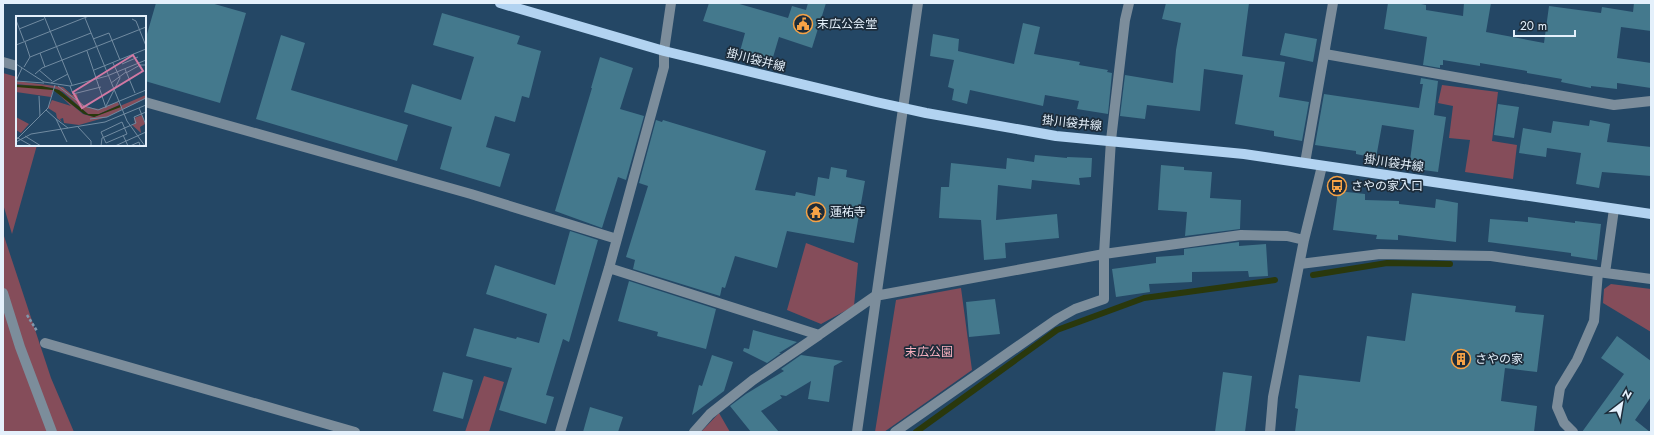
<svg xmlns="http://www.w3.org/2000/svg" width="1654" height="435" font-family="Jost,'Noto Sans JP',sans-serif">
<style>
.green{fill:#854d5a}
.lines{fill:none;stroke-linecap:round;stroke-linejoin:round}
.stream{stroke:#2a380c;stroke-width:6}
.building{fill:#44798d}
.path{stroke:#8199ae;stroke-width:2.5;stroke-dasharray:3 2;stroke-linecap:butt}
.minor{stroke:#7c8d9b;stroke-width:10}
.major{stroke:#b2d3f1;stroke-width:10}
.labels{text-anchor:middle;stroke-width:3.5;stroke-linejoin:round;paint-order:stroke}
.poi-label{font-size:12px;fill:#e4f0fb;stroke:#1d2c3a;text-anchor:start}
.street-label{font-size:12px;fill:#e4f0fb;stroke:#1d2c3a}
.park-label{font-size:12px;fill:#f8b0bf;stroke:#1d2c3a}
.inset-road{fill:none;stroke:#718ba1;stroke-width:1}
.view{fill:#d179a3;fill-opacity:0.15;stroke:#d179a3;stroke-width:2}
.inset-edge{fill:none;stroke:#e4f0fb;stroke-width:2}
</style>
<rect width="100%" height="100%" fill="#244765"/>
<path class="green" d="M3,73L17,77V145H37L12,234L3,204Z
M1442,85L1498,92L1492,141L1517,145L1513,179L1465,172L1470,140L1449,138L1453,106L1438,103Z
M3,233L51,378L74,432H3Z
M806,243L858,263L854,306L821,324L787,310Z
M1611,284L1651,289V332L1603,303L1604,289Z
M961,288L972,370L884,432H875L896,300Z
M484,376L504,382L489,432H465Z
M719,413L730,432H701Z"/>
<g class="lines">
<path class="stream" d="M1313,275L1387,263L1450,264
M916,432L1057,330L1144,298L1275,280"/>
</g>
<path class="building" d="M156,3H211L246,13L220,103L145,81V41Z
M709,3H736L788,18L792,6L806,10L808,3H826L812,48L779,37L771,64L739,55L745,33L703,21Z
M1166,3H1249L1242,56L1285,62L1279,97L1309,102L1302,141L1274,136V131L1235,124L1243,75L1204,69L1200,111L1147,105L1145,119L1120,116L1125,75L1173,83L1176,50L1181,23L1162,19Z
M1388,3H1416L1426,5V10L1463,16L1464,3H1491L1486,32L1544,43L1549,6L1601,13L1602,7L1633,12L1634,3H1651V31L1621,27L1617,58L1651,63V88L1617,83V89L1591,86V88L1561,82L1562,79L1527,73V71L1480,63V66L1443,60V65H1440V68L1423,65L1427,37L1384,29Z
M442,13L520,36L517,44L541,51L529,98L522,96L515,122L495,116L486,147L510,154L500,187L440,169L452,127L404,112L412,84L461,100L474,57L433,45Z
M1023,23L1040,27L1034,54L1080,62L1079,65L1108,70L1107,72L1112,73L1108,114L1077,109L1079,101L1045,95L1043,106L970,90L967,104L952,100L954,89L948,87L954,60L930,56L933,34L959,39L958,51L1014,64Z
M1285,33L1317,39L1313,62L1280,55Z
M281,35L305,43L291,90L408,125L397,161L256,119Z
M600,57L633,68L620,109L644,116L626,180L618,177L602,228L555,211L592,88H591Z
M1421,78L1438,81L1434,115L1446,117L1438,172L1409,168L1414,130L1382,125L1376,158L1356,154V151L1315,145L1324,94L1419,108L1423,84H1420Z
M1498,104L1519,107L1514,138L1494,135Z
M656,120L662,122L663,120L766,151L755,190L795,196L796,192L815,196L818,177L829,179L831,167L847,170L846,177L865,181L854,243L787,231L777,268L735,256L725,288L722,287L720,296L633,269L635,260L626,257L648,186L639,183Z
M1590,120L1610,124L1607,142L1651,147V176L1602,172L1599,188L1576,184L1581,153L1547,148L1546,157L1519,153L1523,128L1551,133L1553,121L1589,126Z
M1035,155L1067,158V157L1092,158L1091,177L1079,178L1080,185L1032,180L1031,189L998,185L996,220L1057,214L1059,238L1005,243L1006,258L984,260L981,220L939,218L941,187H949L951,163L1006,169L1007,158L1034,162Z
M1161,165L1184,167V170L1212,172L1210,198L1241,200L1240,229L1185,236L1187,212L1158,210Z
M1338,191L1365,194V200L1399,201V204L1435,208L1436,199L1458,203L1456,242L1398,235V240L1376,239L1377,235L1333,230Z
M1528,217L1575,223V221L1601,224L1597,260L1571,256V253L1488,242L1490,219L1528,222Z
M570,231L598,240L569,342L563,339L546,395L554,397L546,424L499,410L512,368L466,356L474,328L516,339L517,337L539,343L547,314L486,294L495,265L555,285Z
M1239,242V246L1266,244L1268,276L1249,277L1248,271L1192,272V282L1149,284L1150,292L1116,297L1112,269L1156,263V257L1184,255V249Z
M629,281L716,309L706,349L657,336L658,332L618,321Z
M1412,293L1516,306L1515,312L1544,315L1537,372L1505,368L1501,401L1537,406L1534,432H1295L1298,409L1295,408L1299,375L1360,382L1367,336L1405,341Z
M995,299L1000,334L969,337L966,302Z
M753,330L797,342L779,353H781L767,363L743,351L744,348L749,349Z
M1617,336L1651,361V397L1635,420L1650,432H1582L1624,374L1601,358Z
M712,355L733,362L724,391L692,415L699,385L702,386Z
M801,355L843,361L834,366L829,402L808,399L811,381L786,396L780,395L782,398L761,411L779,432H751L730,406L746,394L784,371L781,369Z
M443,372L473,380L463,419L433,411Z
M1223,372L1252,376L1245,432H1215Z
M590,407L623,417L618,432H583Z"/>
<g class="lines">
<path class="path" d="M27,315L37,331"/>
<path class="minor" d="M1325,54L1614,105L1651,101
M3,62L17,66
M145,102L471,194L617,239
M1305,163L1333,3
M1300,264L1380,254L1491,256L1598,272L1651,279
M609,268L819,335L875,296L1104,254L1241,235L1287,236L1304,240
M1605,273L1614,209
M3,293L20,347L52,432
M45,343L355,432
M560,432L609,268L664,67V51L671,3
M694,432L710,414L753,380L819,335
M857,432L918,3
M895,432L1057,319L1075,309L1104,299V254L1111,140L1125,20L1129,3
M1270,432L1273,397L1304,240L1322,166
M1573,432L1564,423L1557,407L1560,388L1577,360L1594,321L1598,272"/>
<path class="major" d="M500,3L664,51L876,102L926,113L1056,136L1244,154L1651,214"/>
</g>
<defs>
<symbol id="civic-ring" viewBox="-11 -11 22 22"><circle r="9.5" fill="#1d2c3a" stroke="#f6a246" stroke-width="1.5"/><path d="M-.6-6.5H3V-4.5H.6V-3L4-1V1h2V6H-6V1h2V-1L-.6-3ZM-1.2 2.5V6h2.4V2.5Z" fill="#f6a246"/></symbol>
<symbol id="bus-ring" viewBox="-11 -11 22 22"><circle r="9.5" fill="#1d2c3a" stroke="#f6a246" stroke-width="1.5"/><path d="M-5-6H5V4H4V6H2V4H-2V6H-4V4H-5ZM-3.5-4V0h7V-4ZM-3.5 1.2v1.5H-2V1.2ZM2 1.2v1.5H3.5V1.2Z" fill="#f6a246"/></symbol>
<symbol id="temple-ring" viewBox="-11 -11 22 22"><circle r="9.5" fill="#1d2c3a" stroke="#f6a246" stroke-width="1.5"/><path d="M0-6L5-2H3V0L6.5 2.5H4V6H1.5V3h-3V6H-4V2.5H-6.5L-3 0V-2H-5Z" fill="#f6a246"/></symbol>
<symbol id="building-ring" viewBox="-11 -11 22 22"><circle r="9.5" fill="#1d2c3a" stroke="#f6a246" stroke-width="1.5"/><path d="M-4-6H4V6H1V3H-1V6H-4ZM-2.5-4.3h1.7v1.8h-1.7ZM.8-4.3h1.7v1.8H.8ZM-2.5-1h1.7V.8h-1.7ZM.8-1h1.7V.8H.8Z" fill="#f6a246"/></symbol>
</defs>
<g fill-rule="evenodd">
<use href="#civic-ring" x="792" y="13" width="22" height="22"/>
<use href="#bus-ring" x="1326" y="175" width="22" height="22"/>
<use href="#temple-ring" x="805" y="201" width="22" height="22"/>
<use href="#building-ring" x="1450" y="348" width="22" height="22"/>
</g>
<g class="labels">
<g class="poi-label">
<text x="817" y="28">末広公会堂</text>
<text x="1351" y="190">さやの家入口</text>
<text x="830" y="216">蓮祐寺</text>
<text x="1475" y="363">さやの家</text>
</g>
<g class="street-label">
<text transform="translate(756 60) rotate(14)" y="4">掛川袋井線</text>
<text transform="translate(1072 123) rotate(6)" y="4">掛川袋井線</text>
<text transform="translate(1394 163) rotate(8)" y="4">掛川袋井線</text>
</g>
<g class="park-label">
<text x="929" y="356">末広公園</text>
</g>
</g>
<g transform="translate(16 16)">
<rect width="130" height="130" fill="#244765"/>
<path d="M0,65L47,71L56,79L61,78L62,84L70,91L83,93L102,86L103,89L83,98H72L47,76L38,72L0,68ZM0,71H25L37,74L35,81L0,76ZM38,74L67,98L78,101L130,79V82L91,101L63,109L48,107L47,102L44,103L46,106L41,102L40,97L32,92L36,84L55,90ZM126,99L129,108L124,111L125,117L116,109L119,108L118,102ZM0,101L13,108L5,117L0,114Z" fill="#854d5a"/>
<path d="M0,69L26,70L43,74L72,98H83L104,89L105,91L78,101L68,98L37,74L0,71Z" fill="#2a380c"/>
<path class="inset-road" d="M28,0L46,44M69,2L111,105L129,130M116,3L120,5L130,30M0,4L8,25M3,13L28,3M77,23L93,17L104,44M0,29L73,0M71,35L90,92M24,37L29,51M14,41L75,17M46,44L56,69M0,48L28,66L54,70L91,60L130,44M106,48L122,41M8,51L14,41L9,26M109,53L119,77M23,54L36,65M78,54L130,33M110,57L124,49H130M19,58L26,52L130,11M0,65L28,67M0,65L6,52M35,67L52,58M95,67L110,56M42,70L68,90L82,94L130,74M54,70L57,78L85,71M23,80L24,100M90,90L104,62L97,47M123,92L130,109M30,94L40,103L51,126M40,103L52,112M74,103L91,101L130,82M106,106L111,118L90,127L85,116ZM62,111L75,125V130M107,119L112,130M9,120L25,130M0,121L16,130M0,124L32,92L39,69M0,126L15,118L89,106L130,89M85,130L86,122L120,107L118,101L130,96M99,130L130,116M114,130L123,126L124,130"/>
<path class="view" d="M117,39L127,55L66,92L57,76Z"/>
<rect width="130" height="130" class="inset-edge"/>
</g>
<rect width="1654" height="435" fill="none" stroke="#e4f0fb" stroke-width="8"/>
<g transform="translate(1622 403) rotate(31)" stroke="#1d2c3a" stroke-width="3" paint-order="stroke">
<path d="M0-3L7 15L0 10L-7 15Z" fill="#e4f0fb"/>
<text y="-6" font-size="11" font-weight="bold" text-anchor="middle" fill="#e4f0fb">N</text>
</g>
<path d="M1514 30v6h61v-6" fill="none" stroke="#e4f0fb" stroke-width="2"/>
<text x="1520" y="30" font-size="12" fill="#e4f0fb" stroke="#1d2c3a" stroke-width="3" paint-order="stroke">20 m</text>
</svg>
